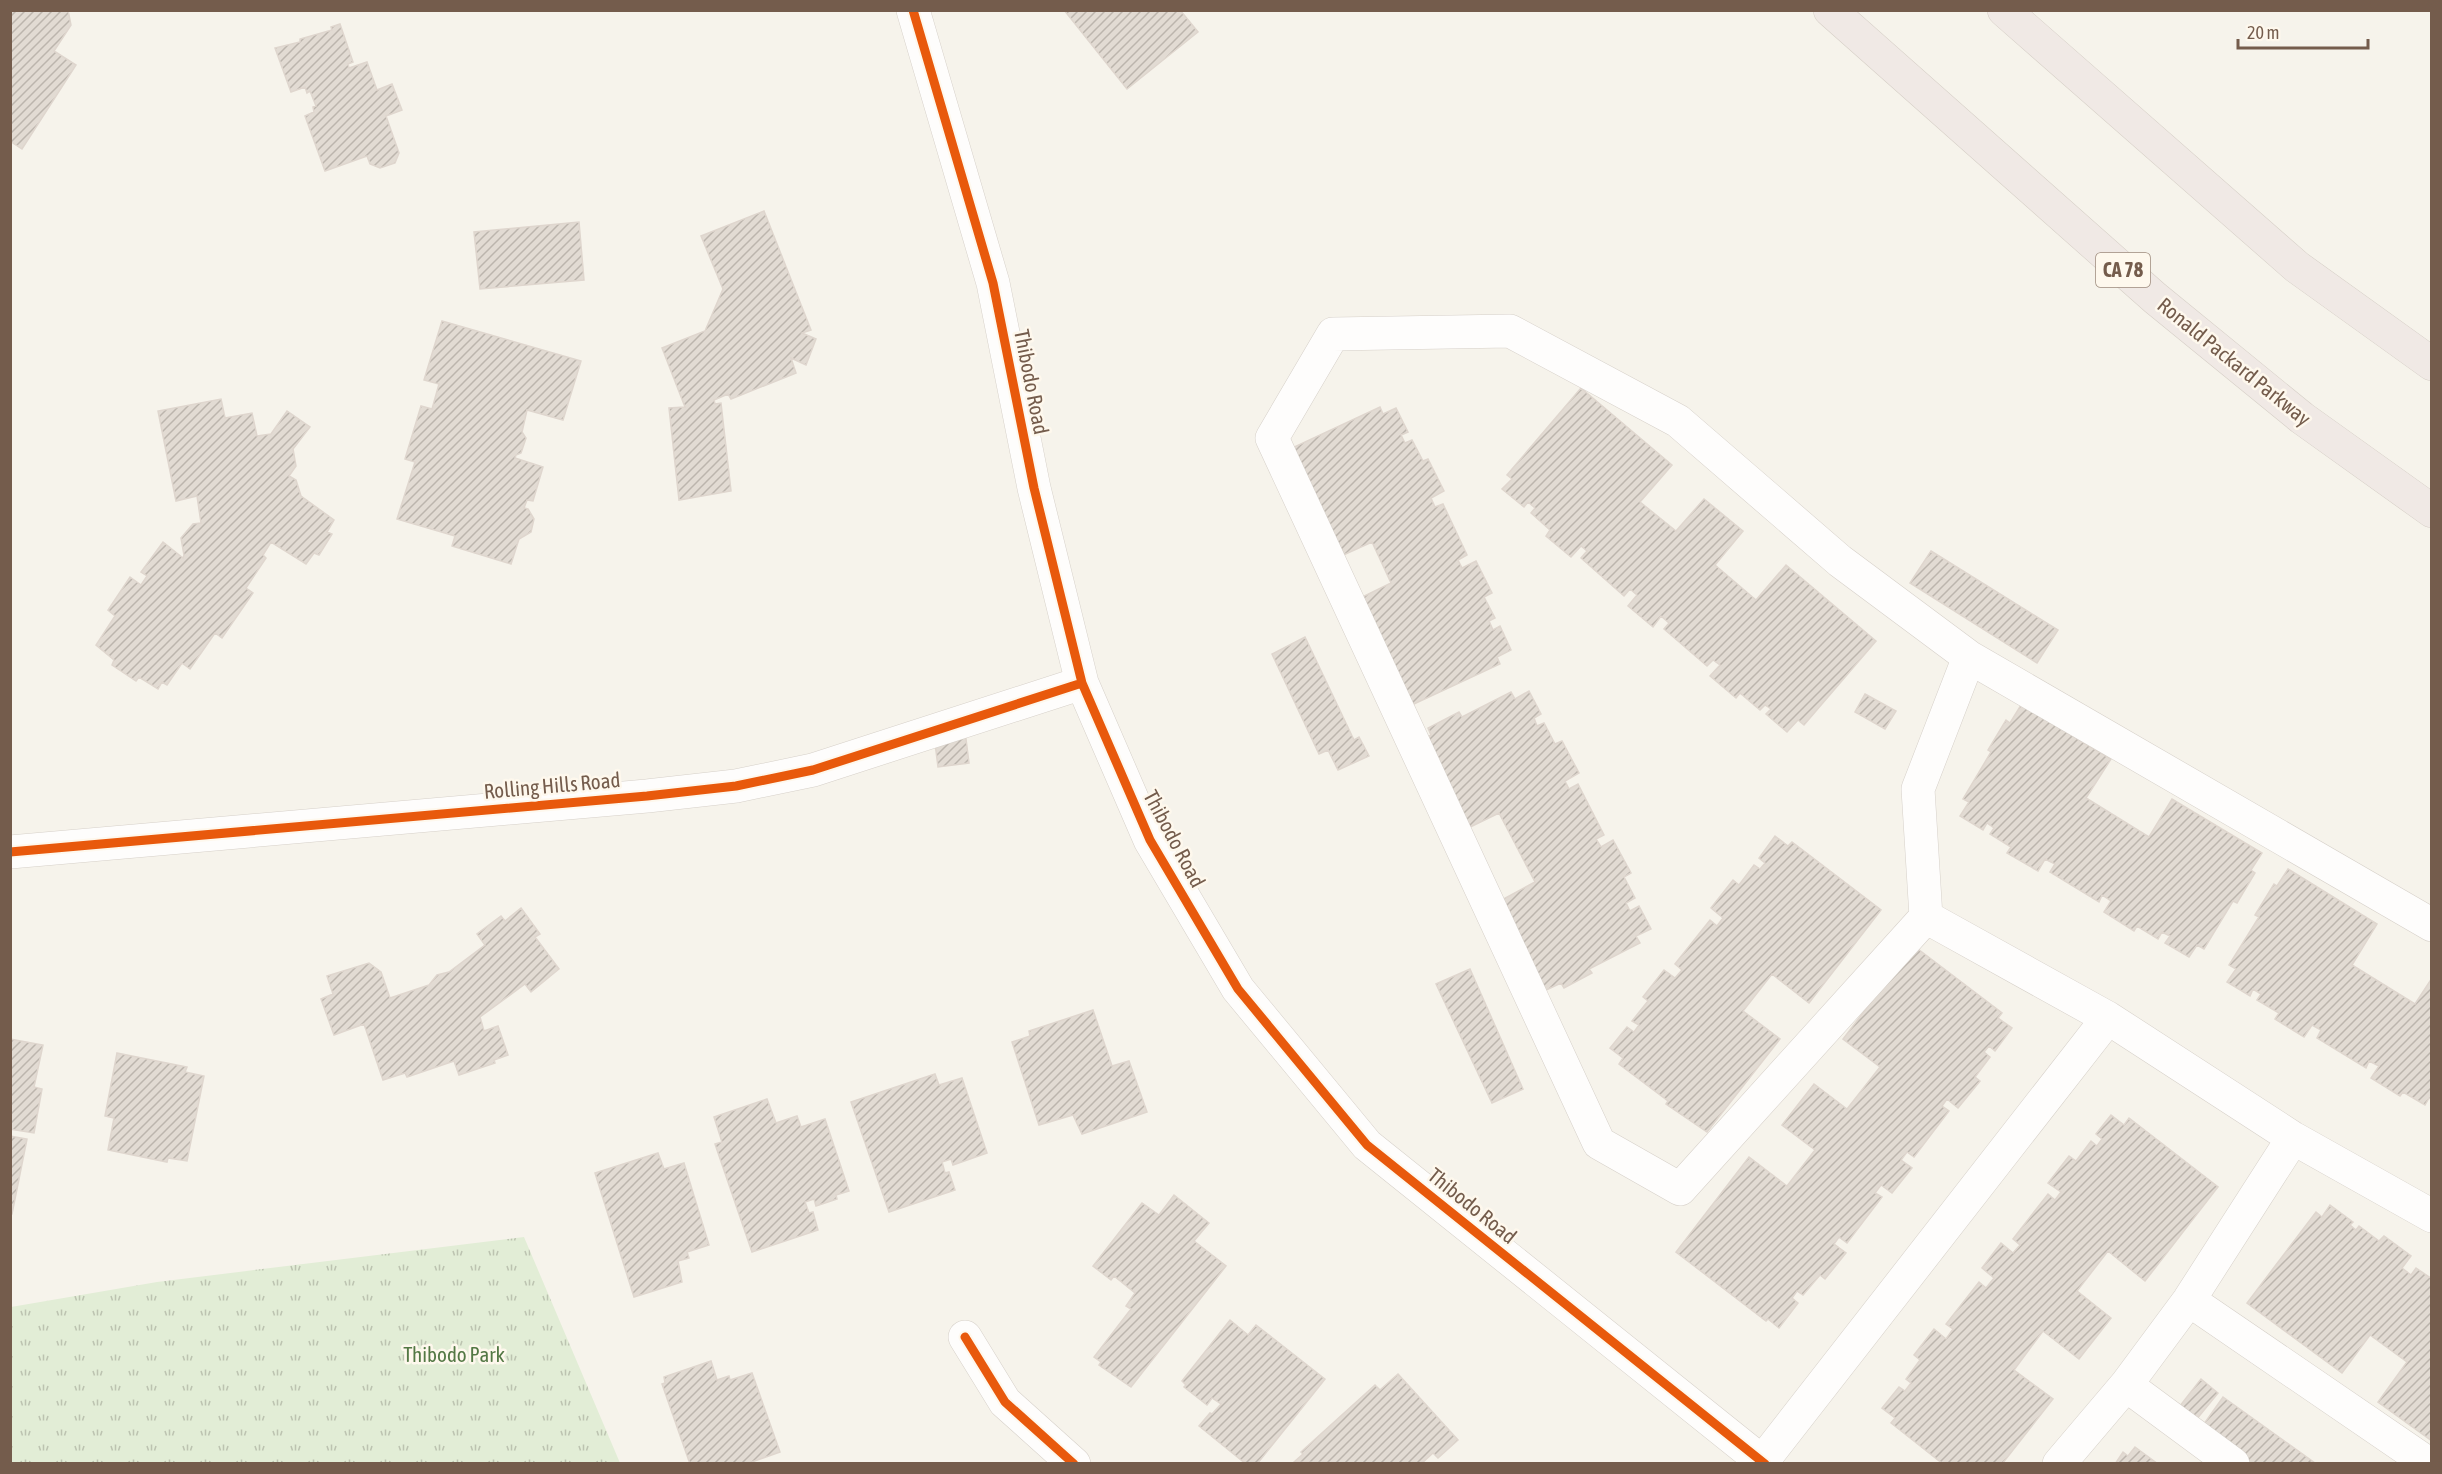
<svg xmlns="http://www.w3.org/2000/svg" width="2442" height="1474" font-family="'Asap Condensed',sans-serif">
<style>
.park{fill:url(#park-tufts)}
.building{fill:url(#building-hatch);stroke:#dfd6ce;stroke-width:1.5}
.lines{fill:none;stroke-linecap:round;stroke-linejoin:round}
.minor-casing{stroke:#d6d0c9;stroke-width:34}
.highway-casing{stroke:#d5cec6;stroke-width:34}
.minor{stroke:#fefdfc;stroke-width:33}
.highway{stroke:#f0e9e5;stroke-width:33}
.cycleway-casing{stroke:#fef8ed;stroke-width:13}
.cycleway{stroke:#e8590c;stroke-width:9}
.labels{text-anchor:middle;stroke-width:5;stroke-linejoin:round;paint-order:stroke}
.shield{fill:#fef8ed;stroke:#9d8b7c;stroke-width:1.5}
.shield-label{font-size:20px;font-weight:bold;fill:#745c4c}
.street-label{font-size:21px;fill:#745c4c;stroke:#fef8ed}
.park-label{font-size:21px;fill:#537844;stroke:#fef8ed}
</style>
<defs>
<pattern id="park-tufts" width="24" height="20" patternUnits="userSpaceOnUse" patternTransform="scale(1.5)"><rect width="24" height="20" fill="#e2edd6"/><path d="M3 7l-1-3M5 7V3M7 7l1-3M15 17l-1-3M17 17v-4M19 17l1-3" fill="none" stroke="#bcc3b0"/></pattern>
<pattern id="building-hatch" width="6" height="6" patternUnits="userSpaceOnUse" patternTransform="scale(1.5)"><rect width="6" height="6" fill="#e2dbd3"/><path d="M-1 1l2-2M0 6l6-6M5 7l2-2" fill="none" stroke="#bcb5ad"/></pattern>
</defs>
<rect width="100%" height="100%" fill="#f6f3eb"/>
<path class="park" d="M524,1237L620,1463H11V1307L157,1282Z"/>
<path class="building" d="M10,10H68L71,25L54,51L76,65L22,149L10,141Z
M1064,10H1180L1198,32L1127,89Z
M340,24L353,62L348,64L349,68L367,62L377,90L392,84L402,110L386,116L399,153L395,163L380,168L370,164L367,156L325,171L305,116L314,112L313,107L316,106L310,91L307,93L305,87L291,92L275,48L300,42V39L332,30L331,27Z
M764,211L811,330L802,333L816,339L806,365L791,358L796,373L731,399L728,394L714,400L715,404L721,403L731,491L679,500L669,408L685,407L662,348L705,331L723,289L701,236Z
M579,222L584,280L480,289L474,232Z
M442,321L581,361L563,420L527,410L522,432L526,438L521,453L516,455L515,458L543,467L533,501L527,500L524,508L528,509L534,519L531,532L519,539L511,564L452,546L455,536L397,519L415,462L405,459L421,406L432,409L439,384L424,380Z
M1581,388L1672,465L1640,502L1676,531L1704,499L1743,531L1715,565L1756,600L1786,565L1876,641L1804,725L1798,720L1787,732L1766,714L1771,709L1765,705L1760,710L1740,693L1736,698L1710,676L1720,665L1713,660L1707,666L1664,629L1669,623L1661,616L1653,627L1628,606L1637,595L1630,589L1624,596L1581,558L1587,551L1581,546L1571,557L1546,536L1550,530L1531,513L1535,508L1528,502L1524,507L1502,489L1512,479L1507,475Z
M221,399L225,418L252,413L257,436L271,434L287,411L310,427L293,449L296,466L289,476L296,480L301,496L334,520L327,532L332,534L319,555L314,553L306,564L271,542L263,555L266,558L246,588L253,593L222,638L215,633L190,669L182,663L167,685L162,682L158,689L139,677L136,681L112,665L114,660L96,645L115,616L108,610L130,577L141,585L147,576L141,572L163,542L183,558L184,555L181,538L193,524L201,523L197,496L176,501L158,411Z
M1380,407L1383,414L1396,408L1408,432L1401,435L1405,443L1412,440L1423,461L1428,459L1444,491L1431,498L1435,507L1443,504L1467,555L1458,560L1462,568L1476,561L1492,593L1484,597L1495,618L1489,621L1493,630L1500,626L1511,650L1497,657L1500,664L1399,711L1348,604L1391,583L1372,542L1328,562L1277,455Z
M1931,551L2058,630L2037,663L1910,583Z
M1305,637L1354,740L1359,737L1369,756L1338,770L1328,750L1319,754L1272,654Z
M1529,691L1541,714L1534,718L1537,726L1544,723L1555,744L1562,741L1579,773L1565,781L1569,789L1578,784L1604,835L1596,839L1601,847L1613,840L1631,873L1624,877L1635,898L1626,903L1630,911L1639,906L1651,929L1636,936L1640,943L1589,969L1592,973L1564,988L1561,983L1542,992L1496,903L1535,882L1499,813L1460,832L1414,744L1431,735L1428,728L1459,712L1462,717L1511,692L1515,699Z
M1865,694L1896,711L1885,729L1855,712Z
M2021,705L2111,759L2086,798L2149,837L2172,799L2262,853L2251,870L2255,873L2237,903L2233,901L2204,949L2197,945L2189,957L2165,943L2170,936L2162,932L2158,939L2137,926L2134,931L2104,912L2111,901L2102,895L2099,902L2050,872L2055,864L2045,859L2038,871L2007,853L2011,847L1990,834L1994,828L1987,823L1983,830L1960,816L1969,802L1963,799L1991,752L1988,750L2006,720L2010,723Z
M965,731L969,763L938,767L934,735Z
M1775,836L1788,846L1792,842L1881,910L1809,1003L1772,974L1743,1011L1780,1039L1707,1132L1666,1104L1668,1101L1619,1064L1623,1058L1610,1048L1627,1027L1634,1032L1639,1025L1632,1021L1648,1001L1643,997L1664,970L1675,978L1682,970L1675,964L1710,920L1717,926L1723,918L1711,908L1733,880L1739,885L1754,865L1760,869L1765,863L1759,858Z
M2288,869L2377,924L2352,965L2415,1004L2432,978V1100L2429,1098L2425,1105L2403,1092L2400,1096L2371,1078L2379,1066L2369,1061L2366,1068L2317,1038L2321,1030L2312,1025L2304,1037L2275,1019L2279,1013L2257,1000L2261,994L2253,989L2250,996L2227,982L2236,969L2229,965L2259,917L2255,915L2274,884L2277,886Z
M521,908L540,934L535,937L559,969L531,992L525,984L480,1017L484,1031L498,1026L508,1055L494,1060L495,1063L459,1075L454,1061L407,1077L405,1073L383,1080L364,1024L334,1035L321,999L333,994L327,976L369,963L381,972L390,998L429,985L437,975L449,972L485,945L477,934L501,916L505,921Z
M1914,946L2002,1013L1998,1018L2012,1028L1995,1051L1989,1046L1984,1052L1990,1057L1975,1077L1980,1081L1958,1108L1947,1099L1942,1106L1949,1111L1914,1157L1907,1152L1901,1160L1912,1168L1892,1193L1881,1185L1875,1193L1882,1197L1847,1243L1839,1237L1834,1244L1846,1253L1825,1279L1820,1275L1803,1295L1797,1291L1792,1298L1798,1303L1779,1328L1768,1319L1766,1321L1676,1252L1749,1157L1787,1186L1815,1150L1782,1125L1814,1084L1847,1109L1880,1067L1843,1039Z
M1470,969L1523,1089L1492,1103L1436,984Z
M1093,1010L1112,1066L1129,1061L1147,1112L1082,1134L1073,1115L1039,1125L1012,1042L1030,1036L1029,1031Z
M10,1039L43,1045L34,1087L42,1089L34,1133L10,1129Z
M117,1053L187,1067L185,1072L204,1076L187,1161L168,1158L167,1162L108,1150L114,1118L105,1116Z
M935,1074L939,1085L962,1078L987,1153L953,1165L951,1159L942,1162L945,1173L949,1172L955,1190L889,1212L851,1102Z
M767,1099L776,1123L797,1116L801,1127L825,1119L849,1191L836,1195L837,1199L816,1206L814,1199L805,1202L809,1213L813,1212L818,1230L752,1252L715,1144L722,1142L714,1117Z
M2111,1115L2124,1125L2129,1118L2218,1187L2145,1281L2108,1251L2077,1291L2111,1318L2079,1359L2043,1331L2014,1370L2053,1399L2002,1464H1943L1891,1423L1895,1418L1882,1408L1899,1387L1905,1391L1911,1383L1906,1379L1920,1360L1914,1355L1934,1329L1946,1339L1953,1329L1946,1324L1979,1282L1986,1288L1994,1278L1982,1268L2001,1243L2013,1253L2020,1245L2013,1239L2048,1194L2055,1200L2061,1192L2048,1183L2069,1156L2076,1161L2091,1141L2097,1146L2102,1139L2096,1134Z
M10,1136L27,1139L12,1214H10Z
M658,1153L664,1169L684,1163L709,1245L687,1252L689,1258L678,1261L682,1282L634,1297L595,1173Z
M1174,1195L1209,1223L1194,1241L1226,1266L1131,1387L1099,1365L1101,1362L1094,1357L1131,1309L1126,1306L1135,1293L1114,1276L1111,1280L1093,1266L1142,1203L1159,1215Z
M2330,1205L2353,1222L2350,1225L2356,1230L2359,1226L2379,1241L2384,1236L2411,1256L2402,1268L2411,1275L2416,1268L2432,1279V1441L2378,1402L2407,1362L2370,1335L2342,1373L2247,1303L2316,1212L2322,1217Z
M1230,1320L1248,1335L1256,1325L1325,1379L1257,1464H1246L1199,1426L1210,1413L1212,1414L1221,1404L1212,1398L1207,1405L1184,1387L1186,1385L1182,1381Z
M711,1361L717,1380L729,1376L730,1380L752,1373L780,1452L746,1464H690L662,1384L665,1383L664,1377Z
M1398,1374L1458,1440L1438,1458L1433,1453L1421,1464L1294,1462L1303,1454L1301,1452L1375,1385L1380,1390Z
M2201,1379L2218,1393L2196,1420L2179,1407Z
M2223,1397L2315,1463L2250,1464L2201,1428Z
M2135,1447L2158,1464H2115L2123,1452L2128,1456Z"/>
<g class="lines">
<defs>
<path id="minor" d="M913,10L993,283L1034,488L1082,683L1150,840L1238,989L1367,1145L1765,1464
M1969,657L1918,789L1926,917L2108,1018L2293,1138L2432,1216
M10,852L647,796L736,786L813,770L1082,683
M1926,917L1680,1189L1599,1143L1272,438L1333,334L1510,331L1678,421L1840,561L1969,657L2432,925
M2189,1300L2429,1464
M965,1337L1005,1402L1074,1464
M2126,1385L2233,1464
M1762,1462L2108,1018
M2059,1464L2126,1385L2189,1300L2293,1138"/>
<path id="highway" d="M1830,10L2155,298L2302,418L2432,511
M2004,10L2297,267L2432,364"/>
</defs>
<use href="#minor" class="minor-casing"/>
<use href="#highway" class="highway-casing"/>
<use href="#minor" class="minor"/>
<use href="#highway" class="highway"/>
<defs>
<path id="cycleway" d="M913,10L993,283L1034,488L1082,683L1150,840L1238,989L1367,1145L1765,1464
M10,852L647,796L736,786L813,770L1082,683
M965,1337L1005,1402L1074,1464"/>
</defs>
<use href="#cycleway" class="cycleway-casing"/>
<use href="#cycleway" class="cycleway"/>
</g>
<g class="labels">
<rect class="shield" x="2096" y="253" width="54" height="34" rx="4.5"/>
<g class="shield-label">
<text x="2123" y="277">CA 78</text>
</g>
<g class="street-label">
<text transform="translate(2234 362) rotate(39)" y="7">Ronald Packard Parkway</text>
<text transform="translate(1031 382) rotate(79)" y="7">Thibodo Road</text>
<text transform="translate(552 786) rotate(-5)" y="7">Rolling Hills Road</text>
<text transform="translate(1174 839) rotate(62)" y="7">Thibodo Road</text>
<text transform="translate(1472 1206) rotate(39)" y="7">Thibodo Road</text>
</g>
<g class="park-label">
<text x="454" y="1362">Thibodo Park</text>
</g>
</g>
<rect width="2442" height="1474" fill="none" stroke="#745c4c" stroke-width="24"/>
<path d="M2238 39v9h130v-9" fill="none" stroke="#745c4c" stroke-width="3"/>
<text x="2247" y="39" font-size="18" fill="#745c4c" stroke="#fef8ed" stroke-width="4.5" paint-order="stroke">20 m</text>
</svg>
